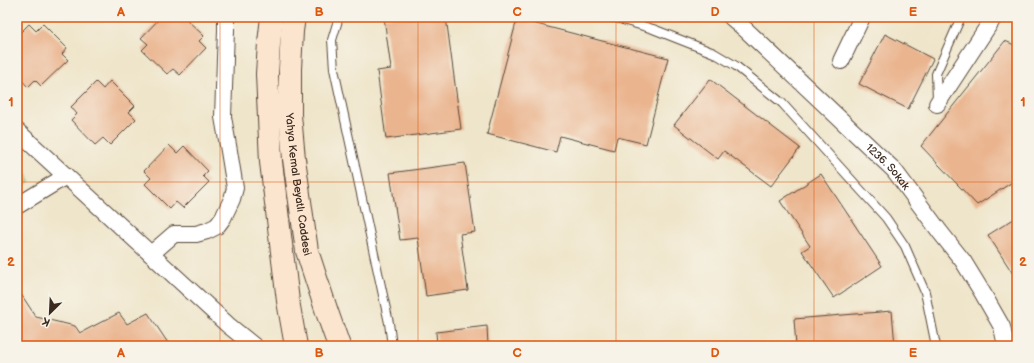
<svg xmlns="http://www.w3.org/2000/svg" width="1034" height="363" font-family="'Balsamiq Sans',sans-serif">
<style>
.green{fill:#abcc75;stroke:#737b4a}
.building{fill:#eab48e}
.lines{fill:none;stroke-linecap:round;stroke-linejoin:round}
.lane-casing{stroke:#564638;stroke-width:10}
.street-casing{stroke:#564638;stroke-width:18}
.secondary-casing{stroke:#564638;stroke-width:24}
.lane{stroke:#fff;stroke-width:8}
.street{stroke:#fff;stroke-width:16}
.secondary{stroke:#fce5cf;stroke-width:22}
.grid{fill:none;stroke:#df570d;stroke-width:1;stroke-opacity:0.55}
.labels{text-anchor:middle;stroke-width:3;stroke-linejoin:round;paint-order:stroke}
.street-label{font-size:11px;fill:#3b2a1e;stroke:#f7f3e8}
.neatline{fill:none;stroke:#df570d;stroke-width:1.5}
.grid-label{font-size:13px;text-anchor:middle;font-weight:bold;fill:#df570d}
</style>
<rect width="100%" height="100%" fill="#f7f3e8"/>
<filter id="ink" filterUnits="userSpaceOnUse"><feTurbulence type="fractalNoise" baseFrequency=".025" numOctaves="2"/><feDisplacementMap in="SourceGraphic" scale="8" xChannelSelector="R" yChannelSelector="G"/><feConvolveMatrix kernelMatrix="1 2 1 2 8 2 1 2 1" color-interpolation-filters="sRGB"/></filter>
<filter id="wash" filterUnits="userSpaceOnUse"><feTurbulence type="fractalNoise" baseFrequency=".012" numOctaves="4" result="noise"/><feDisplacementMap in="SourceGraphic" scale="16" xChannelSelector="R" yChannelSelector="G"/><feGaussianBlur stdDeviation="0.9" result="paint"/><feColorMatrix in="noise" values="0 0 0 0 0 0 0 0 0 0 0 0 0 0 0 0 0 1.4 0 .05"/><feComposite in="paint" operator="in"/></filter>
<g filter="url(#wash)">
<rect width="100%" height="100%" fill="#efe5ca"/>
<path class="green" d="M17,164L26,172L30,182L17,189Z"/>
<g id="blocks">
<path class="building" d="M161,17H184L204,36L199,41L206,48L180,75L173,69L167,74L142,50L148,44L141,38Z
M384,17H446L461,129L386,139L377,71L391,69Z
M517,19L668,58L646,144L617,137L614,150L560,136L556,152L487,134Z
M29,24L36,31L43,24L67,48L62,54L68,60L41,86L35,80L28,87L17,75V36Z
M885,34L933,59L908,109L859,84Z
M1005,41L1017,46V179L977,205L921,146Z
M710,79L800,148L771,186L724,151L718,159L674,125Z
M110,81L135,106L129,112L136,119L110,145L103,138L95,145L71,120L77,114L71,107L96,82L103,89Z
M169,145L177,153L184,146L208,171L203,176L209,182L183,208L176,202L170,209L145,184L151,178L144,171Z
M465,163L475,232L460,234L468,290L426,296L418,238L400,240L390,173Z
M821,174L882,266L834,298L802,251L810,246L780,201Z
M1017,217V280L988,235Z
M17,288L36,317L75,326L80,333L119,313L127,324L148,313L170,346H17Z
M892,311L895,346H796L794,319Z
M487,326L488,346H437L436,332Z"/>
</g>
</g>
<g filter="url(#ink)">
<use href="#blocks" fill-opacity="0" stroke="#564638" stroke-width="1"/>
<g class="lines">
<defs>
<path id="lane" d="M339,17L332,40L334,69L389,323L392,346
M613,17L653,29L714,53L736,66L782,103L886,218L905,246L925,292L936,346
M937,99L936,74L961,17"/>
<g id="street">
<path id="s1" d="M731,17L746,30L894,170L940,232L963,261L982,292L1002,327L1006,346"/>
<path d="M841,61L862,17"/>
<path d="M937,104L994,17"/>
<path d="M17,131L228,325L254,346"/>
<path d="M17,206L66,176"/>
<path d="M151,254L174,234H196L207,231L217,226L223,218L232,199L235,188L229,151L223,117L226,30V17"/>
</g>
<g id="secondary">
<path d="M272,17L269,43L267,74L271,162L288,301L296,346"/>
<path id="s2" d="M294,17L292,31L290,69V115L294,159L307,251L327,312L339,346"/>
</g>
</defs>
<use href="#lane" class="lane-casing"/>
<use href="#street" class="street-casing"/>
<use href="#secondary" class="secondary-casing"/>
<use href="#lane" class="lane"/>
<use href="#street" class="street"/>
<use href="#secondary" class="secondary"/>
</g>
</g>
<path class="grid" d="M220,17V346M418,17V346M616,17V346M814,17V346M17,182H1017"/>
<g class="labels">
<g class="street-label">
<text dy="4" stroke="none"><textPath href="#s1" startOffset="217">1236. Sokak</textPath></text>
<text dy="4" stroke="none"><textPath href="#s2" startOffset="168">Yahya Kemal Beyatlı Caddesi</textPath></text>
</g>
</g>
<rect width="1034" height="363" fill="none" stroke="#f7f3e8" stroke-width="44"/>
<g transform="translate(50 313) rotate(204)" stroke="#f7f3e8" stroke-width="3" paint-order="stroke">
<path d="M0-3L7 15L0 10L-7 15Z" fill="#3b2a1e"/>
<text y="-6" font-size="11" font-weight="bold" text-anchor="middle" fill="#3b2a1e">K</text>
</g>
<rect x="22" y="22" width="990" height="319" class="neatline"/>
<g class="grid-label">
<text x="121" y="16">A</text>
<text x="319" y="16">B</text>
<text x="517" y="16">C</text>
<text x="715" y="16">D</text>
<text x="913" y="16">E</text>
<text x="11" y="106">1</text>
<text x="1023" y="106">1</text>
<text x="11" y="266">2</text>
<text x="1023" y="266">2</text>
<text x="121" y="357">A</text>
<text x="319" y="357">B</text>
<text x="517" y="357">C</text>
<text x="715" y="357">D</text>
<text x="913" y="357">E</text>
</g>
</svg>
